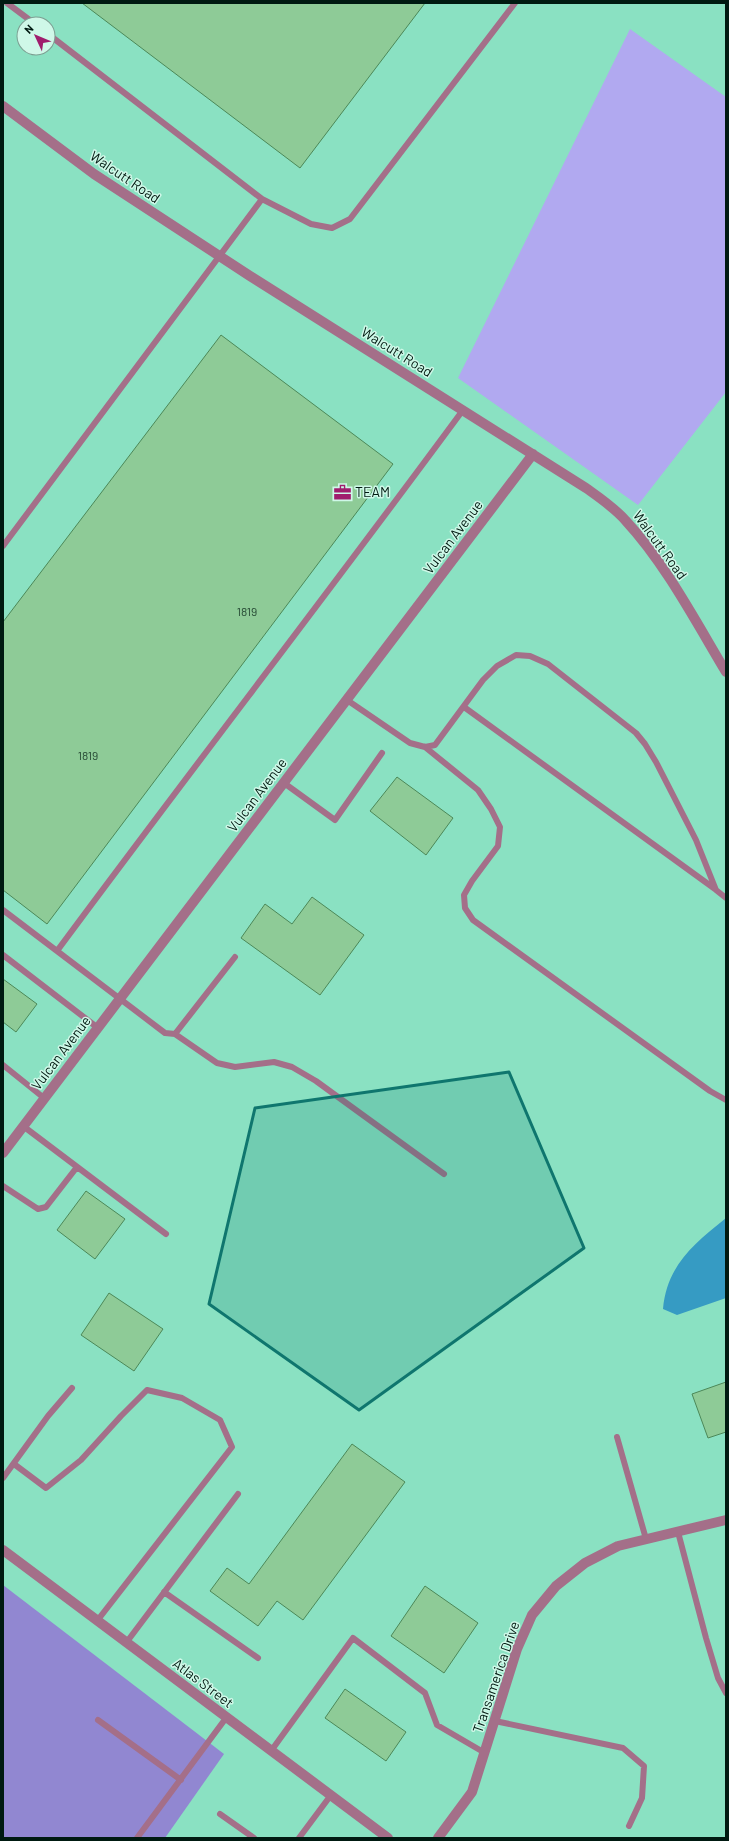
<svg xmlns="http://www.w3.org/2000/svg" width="729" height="1841" font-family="Barlow,sans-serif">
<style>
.green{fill:#b1a9f0}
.forest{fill:#9187d1}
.water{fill:#369bc3}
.building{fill:#8ecb97;stroke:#4c8858}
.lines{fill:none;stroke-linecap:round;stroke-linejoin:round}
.service{stroke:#a46f89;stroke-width:6}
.minor{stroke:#a46f89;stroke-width:10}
.tertiary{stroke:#a46f89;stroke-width:10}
.marked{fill:#0f766e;fill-opacity:0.2;stroke:#0f766e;stroke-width:3;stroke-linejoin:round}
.labels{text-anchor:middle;stroke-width:3;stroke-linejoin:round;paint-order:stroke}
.number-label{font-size:12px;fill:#244632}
.street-label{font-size:14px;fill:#001a11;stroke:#cff8e8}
.poi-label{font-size:14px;fill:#001a11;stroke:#cff8e8;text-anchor:start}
</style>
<rect width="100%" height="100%" fill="#8ae1c2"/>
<path class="green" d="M630,29L726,97V392L638,505L458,378Z"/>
<path class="forest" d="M3,1585L224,1754L165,1838H3Z"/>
<path class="water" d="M726,1218V1298L677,1315L663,1309C667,1265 694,1244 726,1218Z"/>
<path class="building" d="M82,3H425L300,168Z
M221,335L393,464L47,924L3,890V622Z
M397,777L453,818L426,855L370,811Z
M312,897L364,935L320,995L241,938L265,904L292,924Z
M3,979L37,1004L16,1032L3,1022Z
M86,1191L125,1219L95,1259L57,1230Z
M109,1293L163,1329L134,1371L81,1335Z
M726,1382V1432L708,1438L692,1394Z
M352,1444L405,1482L303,1620L277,1601L258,1626L210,1591L227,1568L249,1584Z
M425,1586L478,1623L444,1673L391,1636Z
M345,1689L406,1732L386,1761L325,1718Z"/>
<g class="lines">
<path class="service" d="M7,3L35,24
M48,34L262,199
M3,546L262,199L311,224L332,228L350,219L515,3
M347,700L410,743L425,747L435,745L483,680L497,666L516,655L530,656L548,664L636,733L645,744L656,762L696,840L716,890L726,898
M464,707L715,889
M425,747L478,790L491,809L500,827L498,846L472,881L464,895L465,908L473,920L710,1091L726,1100
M284,783L335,820L382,753
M3,910L165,1033L175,1034L235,957
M57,951C191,770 329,592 463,410
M3,955L98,1028
M175,1034L217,1063L235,1067L274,1062L292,1067L316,1081L444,1174
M3,1065L44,1098
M23,1126L166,1234
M3,1186L38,1209L46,1207L77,1167
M617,1437L646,1539
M14,1464L46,1488L81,1460L121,1416L147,1390L182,1398L220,1420L232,1447L97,1621
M3,1478L48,1416L72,1388
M678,1532L706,1638L718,1678L726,1693
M164,1592L258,1658
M126,1643L238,1494
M98,1720L181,1780
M495,1721L623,1748L644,1766L642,1798L629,1826
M271,1751L353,1638L425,1693L437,1725L485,1753
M220,1814L254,1838
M137,1838L226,1718
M299,1838L331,1795"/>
<path class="minor" d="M438,1838L472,1792L517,1649L532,1615L556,1586L585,1563L618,1546L726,1520"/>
<path class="tertiary" d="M3,106L94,174L250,276L586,488C600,498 615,508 626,521C665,563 696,622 726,672
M3,1153L533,454
M3,1550L388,1838"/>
</g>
<path class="marked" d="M509,1072L584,1248L359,1410L209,1304L255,1108Z"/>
<defs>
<symbol id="office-bare" viewBox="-9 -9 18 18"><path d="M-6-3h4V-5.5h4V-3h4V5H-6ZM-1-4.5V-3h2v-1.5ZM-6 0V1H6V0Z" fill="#a01d6d" stroke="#cff8e8" stroke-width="2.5" paint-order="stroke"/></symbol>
</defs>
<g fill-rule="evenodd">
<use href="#office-bare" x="330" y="480" width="25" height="25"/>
</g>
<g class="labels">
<g class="number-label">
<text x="247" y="616">1819</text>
<text x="88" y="760">1819</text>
</g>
<g class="street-label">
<text transform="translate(125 177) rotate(34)" y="5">Walcutt Road</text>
<text transform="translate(397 352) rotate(32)" y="5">Walcutt Road</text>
<text transform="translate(453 537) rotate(-53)" y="5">Vulcan Avenue</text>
<text transform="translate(660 545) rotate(54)" y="5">Walcutt Road</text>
<text transform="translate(257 795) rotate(-53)" y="5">Vulcan Avenue</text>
<text transform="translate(61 1053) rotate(-53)" y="5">Vulcan Avenue</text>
<text transform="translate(496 1677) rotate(-71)" y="5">Transamerica Drive</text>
<text transform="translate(203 1683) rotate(37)" y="5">Atlas Street</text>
</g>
<g class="poi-label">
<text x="355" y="497">TEAM</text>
</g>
</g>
<rect width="729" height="1841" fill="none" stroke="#001a11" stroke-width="8"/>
<g transform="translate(36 36) rotate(314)"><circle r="19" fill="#cff8e8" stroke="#7c9f92"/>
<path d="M0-3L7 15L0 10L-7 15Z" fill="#a01d6d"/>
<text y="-6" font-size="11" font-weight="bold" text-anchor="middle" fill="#001a11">N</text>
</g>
</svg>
